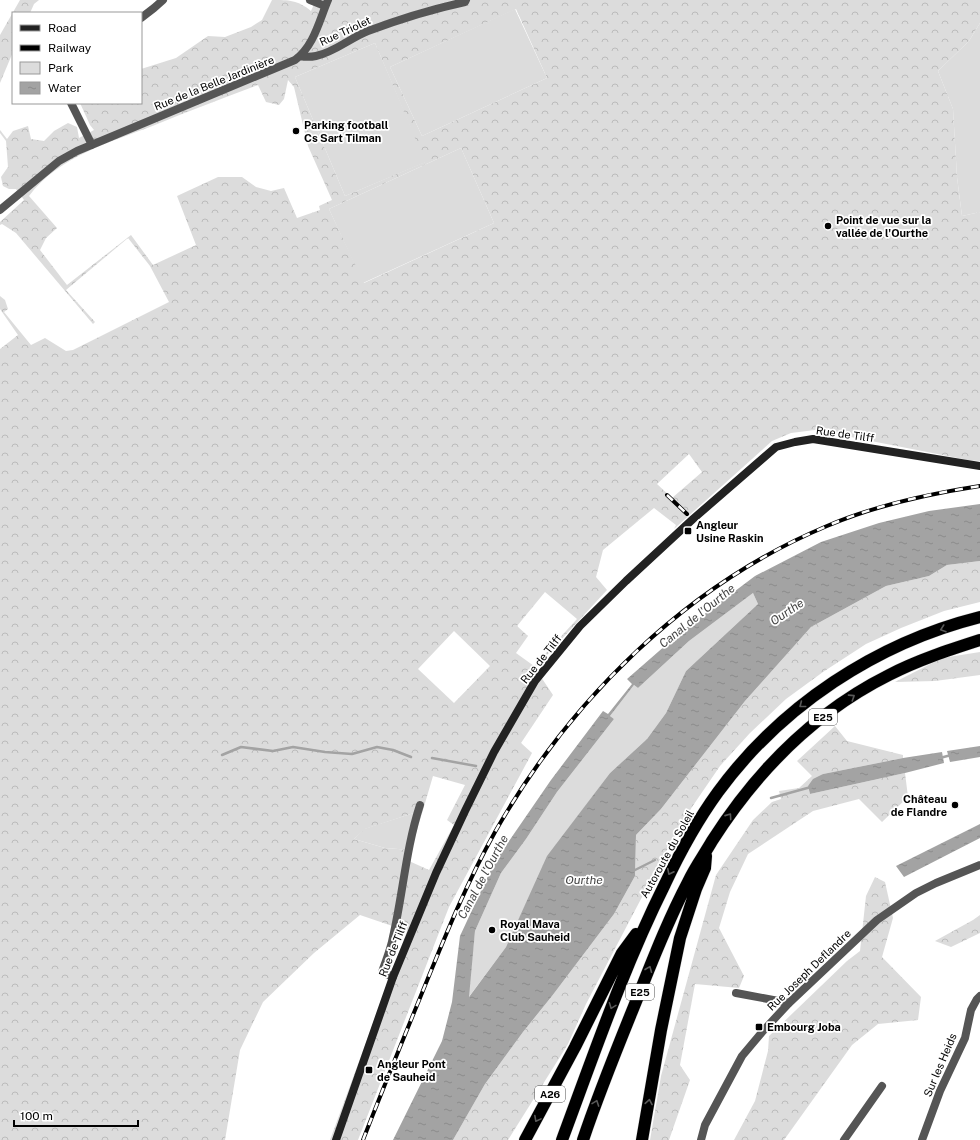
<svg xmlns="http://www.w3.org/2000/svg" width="980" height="1140" font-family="'Public Sans',sans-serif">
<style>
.green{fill:#dcdcdc}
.forest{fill:url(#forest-crowns);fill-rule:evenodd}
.water{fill:url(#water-ripples);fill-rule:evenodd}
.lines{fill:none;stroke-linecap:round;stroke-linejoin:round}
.stream{stroke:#a3a3a3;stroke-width:2.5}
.highway-casing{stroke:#dbdbdb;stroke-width:13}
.street{stroke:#555;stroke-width:8}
.secondary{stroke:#222;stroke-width:8}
.highway{stroke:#000;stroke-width:12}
.rail-casing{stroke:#000;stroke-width:4}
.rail{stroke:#fff;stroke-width:2.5;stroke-dasharray:8;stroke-linecap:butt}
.oneway{stroke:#595959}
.poi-dot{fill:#000;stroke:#fff;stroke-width:1.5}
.labels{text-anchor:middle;stroke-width:3.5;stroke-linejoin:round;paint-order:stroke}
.shield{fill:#fff;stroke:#4c4c4c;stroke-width:1}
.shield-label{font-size:10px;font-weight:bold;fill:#000}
.street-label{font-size:11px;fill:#000;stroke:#fff}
.poi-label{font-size:11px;font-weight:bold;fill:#000;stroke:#fff;text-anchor:start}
.water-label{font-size:12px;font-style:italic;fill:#444;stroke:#fff}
</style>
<defs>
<pattern id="forest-crowns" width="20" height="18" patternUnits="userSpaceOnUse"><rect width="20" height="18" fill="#dcdcdc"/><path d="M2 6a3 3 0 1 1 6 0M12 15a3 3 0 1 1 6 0" fill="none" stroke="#bbb"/></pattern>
<pattern id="water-ripples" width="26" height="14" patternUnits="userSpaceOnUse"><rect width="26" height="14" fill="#a3a3a3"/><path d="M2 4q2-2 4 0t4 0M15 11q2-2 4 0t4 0" fill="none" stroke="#8b8b8b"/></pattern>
</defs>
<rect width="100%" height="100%" fill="#fff"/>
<path class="green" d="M515,9L547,78L422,136L390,67Z
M980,23V212L962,216L957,177L953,109L938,71L969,41Z
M375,43L426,162L345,196L295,77Z
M461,148L494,223L363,283L329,209Z
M753,593L758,604L686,671L666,713L647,739L610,773L548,856L506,947L468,998L475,931L501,873L526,839L557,792L614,719L610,716L634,685L638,688L689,641Z
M423,810L411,850L385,848L354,839L364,829Z"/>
<path class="forest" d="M20,0H39L34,4L30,13H13V52L0,83V35Z
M272,0C289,0 298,0 311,11L316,0H980V23L969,41L938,71L953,109L957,177L962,216L980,212V461L968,460L815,430L791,433L772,441L674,529L676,525L654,508L603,550L596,577L607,590L535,668L553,695L521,743L532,753L449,907L358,1140H330L407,931L360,915L314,953L263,1002L240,1050L225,1140H0V349L18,335L0,309V296L5,300L8,309L4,312L31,345L45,338L66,351L73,350L169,302L150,266L128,238L66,290L95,322L93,324L16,233L2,224L0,225V222L24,200L16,189H9L3,186L1,177L8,167L6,141L0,133V130L7,139L13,131L28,126L31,139L44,141L54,131L68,123L77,127L79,138L94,130L90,125L80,103H141V69L176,58L208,36L225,37L251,27L262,20ZM516,9L547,78L422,136L390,67ZM375,43L425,162L345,196L295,77ZM288,80L294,87L308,146L332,200L319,206L320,210L297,218L284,188L271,191L256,187L242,177H218L177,196L196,245L153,265L131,235L67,285L40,250L46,238L57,228L29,196C59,156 111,142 155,125C189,111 224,98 258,85L266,102L279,105L284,99ZM461,148L494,223L364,283L329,209ZM689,454L702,472L672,498L657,484ZM545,592L577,619L534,666L516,653L528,636L517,626ZM454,631L490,666L454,703L418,669ZM433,776L465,785L447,820L454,825L429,870L409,861L411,850L385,848L354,839L365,829L423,810Z
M980,561V602L944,611L901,628L866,644L823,672L786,699L750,733L720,766L692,807L664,855L586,1004L568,1044L508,1140H453L485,1084L523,1032L552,996L614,914L635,876L636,835L661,809L745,701L811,627L886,586L929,576L947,565Z
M980,652V675L935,681L895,682L942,658Z
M835,726L847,741L903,755V758L823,774L808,786L810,794L905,773L908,797L882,822L859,799L813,811L748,854L730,892L719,928L744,976L739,988L695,984L680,1065L690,1080L669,1140H650L661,1076L716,875L753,820L772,802L781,799L779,791L799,788L812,776L797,761Z
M875,877L885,882L893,918L882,957L921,997L918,1020L878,1024L852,1045L784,1140H734L755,1101L768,1051L769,1036L847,961L860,951L866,896Z
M980,915V933L951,947L935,941L973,920Z"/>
<path class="water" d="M980,504V561L947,565L929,576L886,586L811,627L745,701L661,809L636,835L635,876L614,914L552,996L523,1032L485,1084L453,1140H393L442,1041L452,1002L460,936L494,863L551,780L603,711L608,714L632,684L627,679L682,631L755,576L821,542L879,523L929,511ZM753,593L758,604L686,671L666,713L647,739L610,773L547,856L506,947L469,997L475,931L501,873L526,839L557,792L614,719L610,716L634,685L638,688L689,641Z
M980,746V757L950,762L947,751Z
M942,752L944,763L905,773L810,794L808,786L813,779L823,774L903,758Z
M980,824V838L904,877L896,866Z"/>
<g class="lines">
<path class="stream" d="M222,755L241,747L273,751L293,747L325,752L352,754L377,747L393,750L411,757
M432,758L476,766
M940,758L951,755
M771,798L811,787
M633,871L655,860"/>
<defs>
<path id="highway" d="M525,1140L575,1047L622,953L636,934
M562,1140C594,1054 624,966 665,884C680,852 697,821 718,792C781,706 876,643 980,617
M583,1140C599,1092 618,1046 637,999C653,959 668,920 688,882C695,867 704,855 712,841C756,772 815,712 889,675C918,660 949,650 980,640
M642,1140L661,1030L680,938L696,889L705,868L706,856"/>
</defs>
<use href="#highway" class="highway-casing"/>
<path class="street" d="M310,0L325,6
M141,18L154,8L163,0
M300,56C305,57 311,57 316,56C335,52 350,38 368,31C400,19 432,9 465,2L466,0
M71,103L92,145
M0,210L59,161L77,151L295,60C314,46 319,21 328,0
M393,977L382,972C386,960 391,949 393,937C403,893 406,848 420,805
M736,993L789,1003
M701,1140L705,1125L742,1056L763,1031L789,1003L877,920L916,893L936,883L980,865
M844,1140L882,1086
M922,1140L940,1091L965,1038L971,1010L977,999L980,996"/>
<path class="secondary" d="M336,1140L393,977L436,873L465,811L494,752L535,681L580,626L626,581L693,519L776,447L795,442L813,439L980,466"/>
<use href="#highway" class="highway"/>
<defs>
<path id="rail" d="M667,495L687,514
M363,1140C382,1091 402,1042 422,993C444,939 466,884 495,832C570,700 686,585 827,526C876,505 928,494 980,486"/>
</defs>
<use href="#rail" class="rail-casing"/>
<use href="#rail" class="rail"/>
</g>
<defs><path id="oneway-chevron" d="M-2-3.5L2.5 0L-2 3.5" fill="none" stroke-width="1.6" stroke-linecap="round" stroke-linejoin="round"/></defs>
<g class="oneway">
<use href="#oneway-chevron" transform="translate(943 629) rotate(161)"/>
<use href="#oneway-chevron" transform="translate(852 697) rotate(-33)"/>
<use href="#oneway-chevron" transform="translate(802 705) rotate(142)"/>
<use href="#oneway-chevron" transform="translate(729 816) rotate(-55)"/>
<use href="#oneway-chevron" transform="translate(670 872) rotate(116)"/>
<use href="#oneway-chevron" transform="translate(649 969) rotate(-68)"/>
<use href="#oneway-chevron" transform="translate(612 1006) rotate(111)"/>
<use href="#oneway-chevron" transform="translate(649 1102) rotate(-80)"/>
<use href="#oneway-chevron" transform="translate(596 1103) rotate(-70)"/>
<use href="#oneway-chevron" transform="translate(537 1119) rotate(118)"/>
</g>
<g class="poi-dot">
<circle cx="296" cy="131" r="4"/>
<circle cx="828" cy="226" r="4"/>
<rect x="684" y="527" width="8" height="8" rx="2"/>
<circle cx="955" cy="805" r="4"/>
<circle cx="492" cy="930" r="4"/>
<rect x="755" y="1023" width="8" height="8" rx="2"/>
<rect x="365" y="1066" width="8" height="8" rx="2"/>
</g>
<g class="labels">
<g class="shield">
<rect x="809" y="709" width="28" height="16" rx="3"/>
<rect x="626" y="984" width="28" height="16" rx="3"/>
<rect x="535" y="1086" width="30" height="16" rx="3"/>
</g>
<g class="shield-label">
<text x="823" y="721">E25</text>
<text x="640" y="996">E25</text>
<text x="550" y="1098">A26</text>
</g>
<g class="street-label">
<text transform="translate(345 31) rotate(-25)" y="4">Rue Triolet</text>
<text transform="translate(214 83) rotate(-22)" y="4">Rue de la Belle Jardinière</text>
<text transform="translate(845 434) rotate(8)" y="4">Rue de Tilff</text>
<text transform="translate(541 659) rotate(-52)" y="4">Rue de Tilff</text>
<text transform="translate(667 854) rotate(-61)" y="4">Autoroute du Soleil</text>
<text transform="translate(393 949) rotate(-68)" y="4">Rue de Tilff</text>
<text transform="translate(809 970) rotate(-44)" y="4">Rue Joseph Deflandre</text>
<text transform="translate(940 1065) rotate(-67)" y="4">Sur les Heids</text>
</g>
<g class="poi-label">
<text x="304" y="129">Parking football<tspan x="304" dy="13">Cs Sart Tilman</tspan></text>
<text x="836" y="224">Point de vue sur la<tspan x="836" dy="13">vallée de l'Ourthe</tspan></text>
<text x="696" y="529">Angleur<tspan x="696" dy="13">Usine Raskin</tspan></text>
<text x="947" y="803" text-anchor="end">Château<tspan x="947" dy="13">de Flandre</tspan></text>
<text x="500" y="928">Royal Mava<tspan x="500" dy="13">Club Sauheid</tspan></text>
<text x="767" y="1031">Embourg Joba</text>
<text x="377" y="1068">Angleur Pont<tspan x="377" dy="13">de Sauheid</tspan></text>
</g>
<g class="water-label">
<text transform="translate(787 612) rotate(-34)" y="4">Ourthe</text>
<text transform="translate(697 616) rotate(-39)" y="4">Canal de l'Ourthe</text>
<text transform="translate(483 877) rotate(-62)" y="4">Canal de l'Ourthe</text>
<text x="584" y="884">Ourthe</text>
</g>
</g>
<rect x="12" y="12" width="130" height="92" fill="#ffffff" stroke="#999999"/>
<rect x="20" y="25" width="20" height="6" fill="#222222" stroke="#999999"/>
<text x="48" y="32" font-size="12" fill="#000000">Road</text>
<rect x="20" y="45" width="20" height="6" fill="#000000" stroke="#999999"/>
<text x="48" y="52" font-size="12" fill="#000000">Railway</text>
<rect x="20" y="62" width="20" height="12" fill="#dcdcdc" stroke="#999999"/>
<text x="48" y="72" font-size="12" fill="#000000">Park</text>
<rect x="20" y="82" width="20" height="12" fill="url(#water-ripples)" stroke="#999999"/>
<text x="48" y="92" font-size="12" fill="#000000">Water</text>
<path d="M14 1120v6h124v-6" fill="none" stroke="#000000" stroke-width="2"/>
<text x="20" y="1120" font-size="12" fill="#000000" stroke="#ffffff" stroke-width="3" paint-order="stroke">100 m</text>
</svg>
